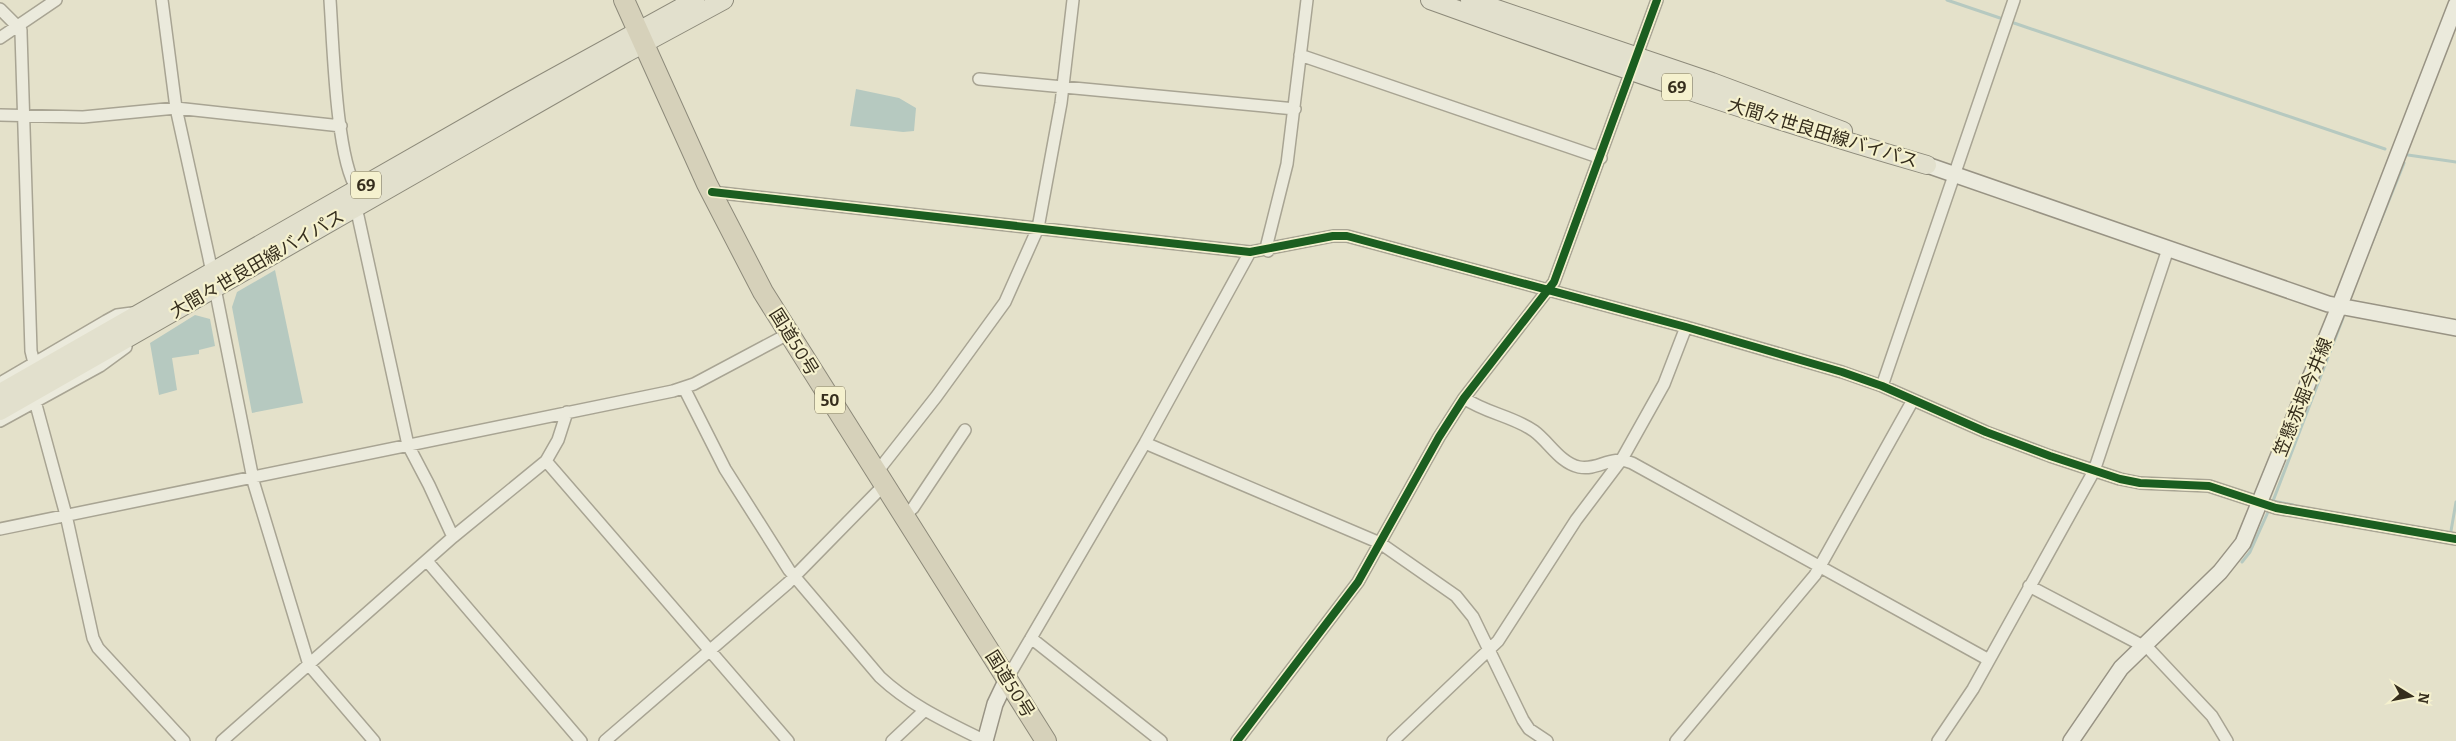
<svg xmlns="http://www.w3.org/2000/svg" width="2456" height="741" font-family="Bitter,'Noto Sans JP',serif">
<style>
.water{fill:#b6c9c0}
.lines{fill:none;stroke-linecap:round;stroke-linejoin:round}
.stream{stroke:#b6c9c0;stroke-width:3}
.street-casing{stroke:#a8a493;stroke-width:14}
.secondary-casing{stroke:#989384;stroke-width:18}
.primary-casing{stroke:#8d8a7a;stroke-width:20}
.highway-casing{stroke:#8d8a7a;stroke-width:22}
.street{stroke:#ebeadc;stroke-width:11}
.secondary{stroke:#ebeadc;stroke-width:15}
.primary{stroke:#e2e0cd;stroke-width:18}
.highway{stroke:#d6d1ba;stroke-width:20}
.cycleway-casing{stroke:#f5f1ce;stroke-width:11}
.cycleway{stroke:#1b5e20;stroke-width:8}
.labels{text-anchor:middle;stroke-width:4.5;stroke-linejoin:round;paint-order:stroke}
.shield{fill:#f5f1ce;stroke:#6f6851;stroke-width:1}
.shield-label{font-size:16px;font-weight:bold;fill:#352d1c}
.street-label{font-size:18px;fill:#352d1c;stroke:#f5f1ce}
</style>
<rect width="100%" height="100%" fill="#e4e1ca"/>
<path class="water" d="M856,89L899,98L916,108L914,131L903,132L850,126Z
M275,270L303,403L252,413L232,307L237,292Z
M195,315L210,319L215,346L199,350V354L172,358L177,390L159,395L150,343Z"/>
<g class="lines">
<path class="stream" d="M1947,0L2000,18
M2014,23L2385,149
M2408,155L2456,162
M2364,262L2404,163
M2293,505L2273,501L2343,318
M2451,531L2456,502
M2242,562L2250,552L2268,512"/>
<defs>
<path id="street" d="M162,0L176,108L209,258L254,484L309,665L374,741
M330,0C333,42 336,159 357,189
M0,9L21,30V33L31,351L34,363
M0,38L56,0
M1300,55L1601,158
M979,79L1295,109
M0,115L83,117L176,108L341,126
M712,192L1250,252L1333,236H1347L1686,327L1842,372L1882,386L1986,432L2050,456L2120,479L2140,483L2209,486L2276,508L2456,539
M354,209L358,216L408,445L429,485L453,537
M1268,251L1267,244L1287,164L1307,0
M0,383L106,321L117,315L132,313
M1882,386L2014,0
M684,388L725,469L789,570L880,677C911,706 947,722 985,741
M1464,398C1485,413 1513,416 1534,431C1549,442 1560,463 1579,467C1599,471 1610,454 1632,463L1989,660
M35,401L66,515L93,638L98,648L184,741
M0,421L100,366L126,347
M1145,443L1380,543L1456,596L1473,617L1523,720L1529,729L1547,741
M546,461L788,741
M877,472L936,397L1005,302L1038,228L1061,103L1073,0
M904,516L913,508L965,430
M0,529L673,391L694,384L788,334
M427,561L581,741
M2029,586L2149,649L2212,716L2227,741
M1031,638L1161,741
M1007,679L1145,443L1250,252
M222,741L453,537L546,461L558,440L567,412
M605,741L788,583L884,485
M892,741L924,711
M1237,741L1358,582L1439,437L1464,398L1554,282L1657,0
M1393,741L1498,641L1576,520L1622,459L1664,384L1686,327
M1676,741L1815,575L1913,400
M1938,741L1973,689L2094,471L2168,249"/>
<path id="secondary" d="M1927,165L2328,304L2456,328
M985,741L995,704L1007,679
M2071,741L2121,668L2220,572L2243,543L2343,297L2456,5"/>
<path id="primary" d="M1430,0C1594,59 1759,117 1927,165
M1470,0L1712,82L1843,131
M0,393L513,100L695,0
M0,411L626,53L724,0"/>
<path id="highway" d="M624,0L707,184L763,292L1046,741"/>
</defs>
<use href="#street" class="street-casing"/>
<use href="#secondary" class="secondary-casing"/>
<use href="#primary" class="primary-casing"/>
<use href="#highway" class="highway-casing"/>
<use href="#street" class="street"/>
<use href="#secondary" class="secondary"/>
<use href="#primary" class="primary"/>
<use href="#highway" class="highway"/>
<defs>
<path id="cycleway" d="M712,192L1250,252L1333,236H1347L1686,327L1842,372L1882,386L1986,432L2050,456L2120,479L2140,483L2209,486L2276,508L2456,539
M1237,741L1358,582L1439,437L1464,398L1554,282L1657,0"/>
</defs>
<use href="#cycleway" class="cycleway-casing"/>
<use href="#cycleway" class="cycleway"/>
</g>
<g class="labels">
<g class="shield">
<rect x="1662" y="73.5" width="30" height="27" rx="4"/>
<rect x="351" y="171.5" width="30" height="27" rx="4"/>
<rect x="815" y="386.5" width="30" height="27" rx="4"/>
</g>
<g class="shield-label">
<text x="1677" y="93">69</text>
<text x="366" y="191">69</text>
<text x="830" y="406">50</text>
</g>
<g class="street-label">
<text transform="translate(1823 133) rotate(17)" y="6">大間々世良田線バイパス</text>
<text transform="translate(257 264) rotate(-30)" y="6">大間々世良田線バイパス</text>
<text transform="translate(794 342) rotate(58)" y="6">国道50号</text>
<text transform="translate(2303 397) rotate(-68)" y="6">笠懸赤堀今井線</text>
<text transform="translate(1010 684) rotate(58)" y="6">国道50号</text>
</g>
</g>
<g transform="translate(2411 696) rotate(100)" stroke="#f5f1ce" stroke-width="4" paint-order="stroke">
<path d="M0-4L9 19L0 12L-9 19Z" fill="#352d1c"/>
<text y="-8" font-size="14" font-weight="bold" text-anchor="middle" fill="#352d1c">N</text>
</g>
</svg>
